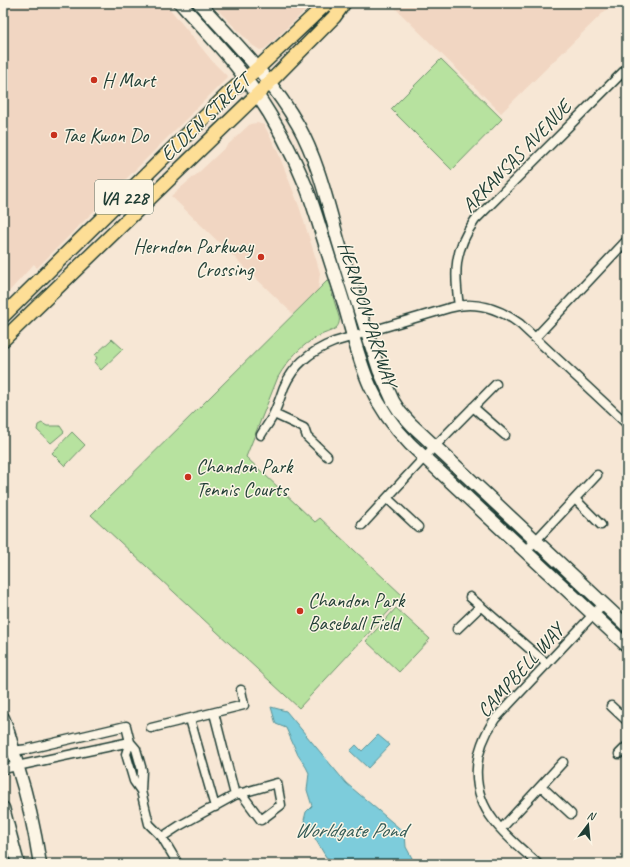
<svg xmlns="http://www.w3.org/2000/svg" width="630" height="867" font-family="Caveat,sans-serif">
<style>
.built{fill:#f1d6c2}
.green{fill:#b7e29f;stroke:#6b906a}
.water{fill:#7dccdb;stroke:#579398}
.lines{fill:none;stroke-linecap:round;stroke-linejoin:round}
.street-casing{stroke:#1f3d34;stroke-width:11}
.secondary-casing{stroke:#1f3d34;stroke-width:15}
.primary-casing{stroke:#1f3d34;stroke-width:16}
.street{stroke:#fcf5e5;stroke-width:8}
.secondary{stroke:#fcf5e5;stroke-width:12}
.primary{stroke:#fdde96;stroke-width:13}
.poi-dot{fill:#c8321e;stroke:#fcf5e5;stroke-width:1.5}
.labels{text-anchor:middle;stroke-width:3;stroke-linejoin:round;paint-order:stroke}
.shield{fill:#fcf5e5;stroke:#617469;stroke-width:1}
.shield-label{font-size:19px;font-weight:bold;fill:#1f3d34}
.poi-label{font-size:20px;fill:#1f3d34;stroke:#fcf5e5;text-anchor:start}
.street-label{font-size:20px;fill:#1f3d34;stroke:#fcf5e5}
.water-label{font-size:21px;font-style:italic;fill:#325a55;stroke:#fcf5e5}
</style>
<rect width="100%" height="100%" fill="#f7e7d5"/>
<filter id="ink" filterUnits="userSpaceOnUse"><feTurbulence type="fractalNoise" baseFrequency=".025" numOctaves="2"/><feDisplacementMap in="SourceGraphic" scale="8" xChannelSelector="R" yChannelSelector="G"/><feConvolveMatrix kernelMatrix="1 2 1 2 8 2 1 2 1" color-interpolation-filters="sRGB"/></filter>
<g filter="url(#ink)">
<path class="built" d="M3,3H165L213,62L228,77L37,268L34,264L3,298Z
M211,3H313L268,46L264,49L260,50L252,45Z
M390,3H613L501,113Z
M257,123L264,125L277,150L299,206L316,259L320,273L318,290L293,314L171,196L197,174L250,124Z"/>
<path class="green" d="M441,59L502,119L452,170L391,109Z
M328,280L339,317C340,321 339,325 336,328C331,332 324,333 319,336C301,345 288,360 278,377L246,457L315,522L320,518L403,596L299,708L91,515Z
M112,339L123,349L101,370L94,362L97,358L95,355Z
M42,423L47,426H60L64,432L51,443L37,430L38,425Z
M72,432L85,445L65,466L52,453Z
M396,608L430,639L399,672L366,641Z"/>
<path class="water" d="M271,707L286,711L346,783L405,833L406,847L412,858L411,864H335L333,860L326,857L304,820L306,812L312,806L307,790L309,773L306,767L298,755L286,728L276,724Z
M378,735L390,745L368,768L350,751L356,745L362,751Z"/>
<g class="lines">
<defs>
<path id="street" d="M459,306C454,271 454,250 475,220L627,68
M535,338L627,240
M473,407L505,435
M274,414L304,428L307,437L327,456
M261,435C265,428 271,421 274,413C278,405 281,395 284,387C294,364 311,351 334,342L449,308C475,300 500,309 520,324L627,424
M387,498L418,527
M575,499L601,525
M362,525L434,447L496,384
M525,552L597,475
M470,597L547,664
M457,629L481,606
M611,706L627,721
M214,713L235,795
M190,719L215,807
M151,728L244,705L241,690
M130,742L126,754L134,781L141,791
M3,752L28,749L126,726L130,742L136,749L142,770L141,791L149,824L162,837L178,864
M619,754L627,746
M3,769L130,742
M541,786L571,814
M501,829L563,762
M162,837L179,826L235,795L277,783L281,805L261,820L241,793
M538,864C523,850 506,837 494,821C469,789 473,751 495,719L603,604"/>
<path id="secondary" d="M180,3C199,24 219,45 236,66C265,102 290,147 307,189C314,207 319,225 325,244C331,264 338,284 344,304C360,360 367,400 410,444L627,646
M199,3C234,42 272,79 298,125C318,161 327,201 338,240C351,283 365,327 379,370L393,401L400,412L412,425L627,626
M3,718C10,734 13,751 18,768C28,799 35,832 40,864
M3,808L18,864"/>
<path id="primary" d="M3,316L231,91L258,68L327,3
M3,340L269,83L334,17L344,3"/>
</defs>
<use href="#street" class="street-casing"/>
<use href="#secondary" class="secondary-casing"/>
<use href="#primary" class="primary-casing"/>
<use href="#street" class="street"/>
<use href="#secondary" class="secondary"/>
<use href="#primary" class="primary"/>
</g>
</g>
<g class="poi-dot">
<circle cx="94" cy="80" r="4"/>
<circle cx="54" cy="135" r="4"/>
<circle cx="261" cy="257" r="4"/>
<circle cx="188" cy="477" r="4"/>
<circle cx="300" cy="611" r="4"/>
</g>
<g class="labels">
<rect class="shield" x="95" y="180" width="58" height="34" rx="3"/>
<g class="shield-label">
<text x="124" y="204">VA 228</text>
</g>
<g class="poi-label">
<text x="102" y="87">H Mart</text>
<text x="62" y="142">Tae Kwon Do</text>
<text x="253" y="253" text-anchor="end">Herndon Parkway<tspan x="253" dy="23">Crossing</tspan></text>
<text x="196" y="473">Chandon Park<tspan x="196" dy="23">Tennis Courts</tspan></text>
<text x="308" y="607">Chandon Park<tspan x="308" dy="23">Baseball Field</tspan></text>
</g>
<g class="street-label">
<text transform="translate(205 117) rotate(-44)" y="7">ELDEN STREET</text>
<text transform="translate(516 156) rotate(-46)" y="7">ARKANSAS AVENUE</text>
<text transform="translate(368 314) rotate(72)" y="7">HERNDON PARKWAY</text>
<text transform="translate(520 670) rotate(-48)" y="7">CAMPBELL WAY</text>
</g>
<g class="water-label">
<text x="350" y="837">Worldgate Pond</text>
</g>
</g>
<rect width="630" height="867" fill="none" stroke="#fcf5e5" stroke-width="16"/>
<rect x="8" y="8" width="614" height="851" fill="none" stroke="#1f3d34" stroke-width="1.5" filter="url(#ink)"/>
<g transform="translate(588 825) rotate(16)" stroke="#fcf5e5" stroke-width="3" paint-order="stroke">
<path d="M0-3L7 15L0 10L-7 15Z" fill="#1f3d34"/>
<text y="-6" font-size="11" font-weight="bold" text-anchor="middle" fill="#1f3d34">N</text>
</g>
</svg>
